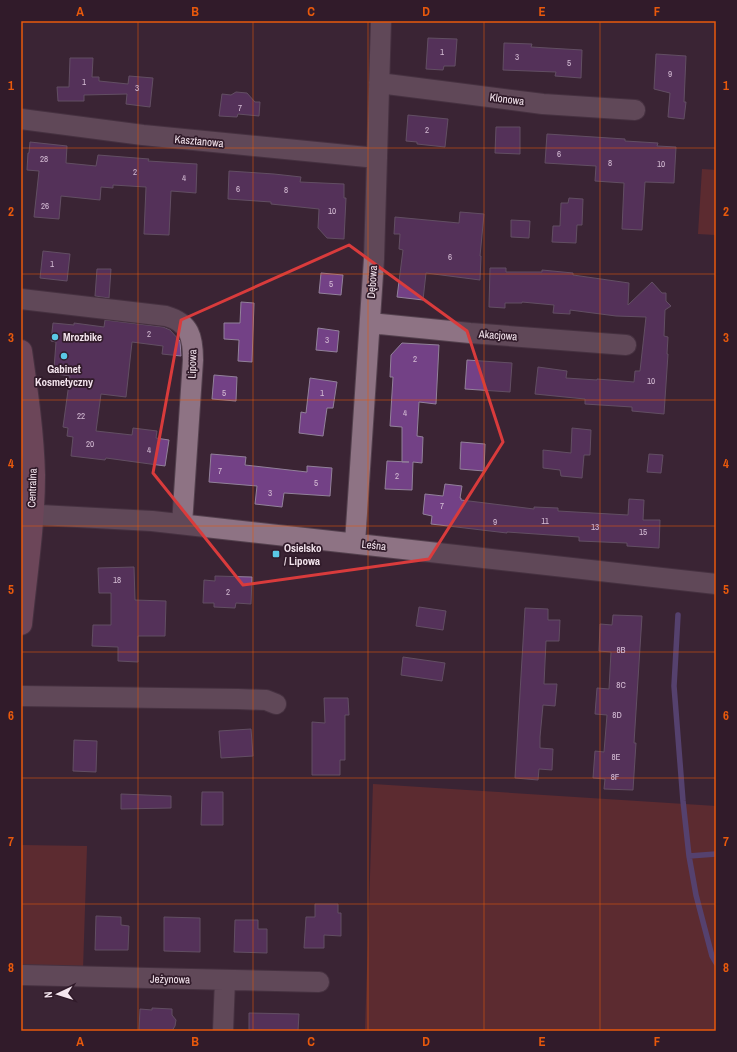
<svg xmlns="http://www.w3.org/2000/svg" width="737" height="1052" font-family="'Archivo Narrow',sans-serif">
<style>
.green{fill:#86332b}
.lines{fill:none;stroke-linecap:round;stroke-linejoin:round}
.stream{stroke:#7564b4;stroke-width:5.5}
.building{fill:#734186;stroke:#92819a}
.street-casing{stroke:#54414e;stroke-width:22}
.secondary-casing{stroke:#54414e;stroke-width:24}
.street{stroke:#8e7384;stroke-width:20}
.secondary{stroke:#a96f86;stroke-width:22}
.marked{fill:none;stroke:#d93b3c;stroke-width:3;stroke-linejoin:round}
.grid{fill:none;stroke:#e8590c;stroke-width:1;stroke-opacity:0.55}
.poi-dot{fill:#5ac8e6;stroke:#311b2a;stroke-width:1.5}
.labels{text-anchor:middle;stroke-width:3.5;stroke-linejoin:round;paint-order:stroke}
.number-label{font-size:9px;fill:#d4bcd4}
.street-label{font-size:11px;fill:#f4e5ee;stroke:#311b2a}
.poi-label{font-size:11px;font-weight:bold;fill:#f4e5ee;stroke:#311b2a;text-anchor:start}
.neatline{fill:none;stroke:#e8590c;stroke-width:1.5}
.grid-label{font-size:13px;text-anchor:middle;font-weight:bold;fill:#e8590c}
</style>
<rect width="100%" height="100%" fill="#3b2434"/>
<path class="green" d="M702,169L716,170V235L698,234Z
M373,784L716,806V1031H365Z
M21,845L87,846L83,969L21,965Z"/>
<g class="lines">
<path class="stream" d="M678,615L674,686L683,801L689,856L696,895L712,956L716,963
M689,856L716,854"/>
</g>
<path class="building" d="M428,38L457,39L455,66H444L443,70L426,69Z
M504,43L532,44L531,47L582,50L581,78L555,76L556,72L503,70Z
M656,54L686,56L684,102H686L684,119L668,117L670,93L654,89Z
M70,58H93L92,77H99V81L128,84L129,76L153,78L150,107L126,104L127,94L84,95V101H58L57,87H69Z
M236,92L247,93L255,102H260L259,116L238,114L237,117L219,116L222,94L231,95Z
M408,115L448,119L445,147L417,144V142L406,141Z
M496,127H520V154L495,153Z
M547,134L625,139V141L658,143L657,146L676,147L674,183L645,182L642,230L622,229L624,183L595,181L596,166L545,163Z
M30,142L67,146L66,163L96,166L98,155L149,159L148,161L197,164L196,193L171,191L169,235L144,234L146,187L113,185V188L101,187L100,200L61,196L59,219L34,217L39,171L27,170L28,153H29Z
M229,171L274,174L301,177L300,182L344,184V198H346L344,239L327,238L318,228L319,209L271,204V202L228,199Z
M569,198L583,199L582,225H577L576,243L552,242L553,226H560L561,203H568Z
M460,212L484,214L480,256H481L480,280L426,273L423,300L397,297L403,250L399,249L400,234H394L395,217L459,223Z
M511,220L530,221L529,238L511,237Z
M43,251L70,254L67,281L40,278Z
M490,268H506V272H542V270L573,273V275L629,283L628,305L652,282L662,293H666V301L671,306L665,310L664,336L668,337L667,354H668L664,414L632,411V407L585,404V399L535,394L538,367L567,371L566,378L597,380V379L634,382L635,371H640L646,317L616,316L570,310V314L553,313L554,305L522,302V303H505V308L489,307Z
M97,269H111L109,298L95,296Z
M321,273L343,275L341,295L319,293Z
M241,302L254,303L252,362L238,361L239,340L224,339V323H240Z
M105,320L163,327L170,330L180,341L181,356L162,354L163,346L132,342L126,397L101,394L96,431L132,435L133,428L157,431L156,438L169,440L165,466L106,458L105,460L71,456L73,437L67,436L68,428L63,427L70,376L56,374L57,370L54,369L56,342L51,341L53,323L74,325V323L104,327Z
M318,328L339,331L337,352L316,350Z
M402,343L439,345L436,404L419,402L417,436L423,437L422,463L413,462L412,490L385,489L387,461L409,462H402V427L390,426L393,377H390L391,355Z
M467,360L512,363L510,392L465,389Z
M214,375L237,377L236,401L212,399Z
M310,378L337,382L333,408H327L323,436L299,433L301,412L306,413Z
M572,428L591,430L590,455H584L582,478L561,476L560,470L543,468V450L571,453Z
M461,442L485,444L484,471L460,469Z
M211,454L246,457L245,465L307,472V466L332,468L330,496L284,493L282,507L255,504L257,486L209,482Z
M649,454L663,455L661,473L647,472Z
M445,484L462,486L460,498H461V500L534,509V507L558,508V511L628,515L629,499L644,500L643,520H660L659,548L627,546V543L579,541V537L507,532V533L431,524L432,516L423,514L425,494L443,496Z
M134,567L135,600L166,601L165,636H138V662L118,661V647L92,646L93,625H111V593H99L98,568Z
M215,576L252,577L251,604L236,603L235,608L214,607V603H203L204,580L215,581Z
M419,607L446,611L443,630L416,626Z
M525,608L548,609V620H560L559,641H546L544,684H557L555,706L543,705L540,737V748L553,749L552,770L539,769L538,780L515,778Z
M613,615L642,616L634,743H636L633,790L604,789L605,779L593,778L595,751L604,752L607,715L595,714L597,688L609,689L611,652L599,651L600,624L612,625Z
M403,657L445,663L442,681L401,675Z
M324,698H348L349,715H345V760H340V775H312V722L325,723Z
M251,729L253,756L221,758L219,731Z
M74,740L97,741L96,772L73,771Z
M202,792H223V825H201Z
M121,794L171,796V808L121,809Z
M315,904H338V913H341V936L324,935V948H304L306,917H315Z
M96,916L121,917V925L129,926L128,950H95Z
M164,917L200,918V952L164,951Z
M235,920H258V929H267V953L234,952Z
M152,1008L172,1009V1015L176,1020L175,1026L172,1031H139L140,1009L152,1010Z
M249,1013L299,1014L298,1031L249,1030Z"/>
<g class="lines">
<defs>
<path id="street" d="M379,83L543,104L635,110
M21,119L143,135L377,158
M21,299L166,316C190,323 193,337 193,360L182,524
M370,323L470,333L626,345
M21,517L40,515L152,521L716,584
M355,543L374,259L381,21
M21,696L238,699L266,700L276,704
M21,975L319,982
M223,1031L225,980"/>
<path id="secondary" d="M21,351C27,392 33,434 34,475C34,524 26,576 21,624"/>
</defs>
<use href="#street" class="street-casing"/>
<use href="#secondary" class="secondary-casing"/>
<use href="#street" class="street"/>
<use href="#secondary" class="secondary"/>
</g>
<path d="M0 0H737V1052H0ZM349,245L467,331L503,442L429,559L243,585L153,473L181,320Z" fill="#3b2434" fill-opacity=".55" fill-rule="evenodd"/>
<path class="marked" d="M349,245L467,331L503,442L429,559L243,585L153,473L181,320Z"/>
<path class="grid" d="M138,21V1031M253,21V1031M368,21V1031M484,21V1031M600,21V1031M21,148H716M21,274H716M21,400H716M21,526H716M21,652H716M21,778H716M21,904H716"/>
<g class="poi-dot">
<circle cx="55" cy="337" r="4"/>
<circle cx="64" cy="356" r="4"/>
<rect x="272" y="550" width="8" height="8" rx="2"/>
</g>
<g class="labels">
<g class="number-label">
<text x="442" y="55">1</text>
<text x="517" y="60">3</text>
<text x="569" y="66">5</text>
<text x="670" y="77">9</text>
<text x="84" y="85">1</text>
<text x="137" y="91">3</text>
<text x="240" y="111">7</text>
<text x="427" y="133">2</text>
<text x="559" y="157">6</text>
<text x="44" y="162">28</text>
<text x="610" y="166">8</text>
<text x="661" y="167">10</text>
<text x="135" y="175">2</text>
<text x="184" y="181">4</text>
<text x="238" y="192">6</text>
<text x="286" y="193">8</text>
<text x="45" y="209">26</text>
<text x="332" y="214">10</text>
<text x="450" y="260">6</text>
<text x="52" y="267">1</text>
<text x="331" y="287">5</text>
<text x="149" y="337">2</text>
<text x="327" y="343">3</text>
<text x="415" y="362">2</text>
<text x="651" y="384">10</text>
<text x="224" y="396">5</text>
<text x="322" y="396">1</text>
<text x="405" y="416">4</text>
<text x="81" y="419">22</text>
<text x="90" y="447">20</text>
<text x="149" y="453">4</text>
<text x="220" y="474">7</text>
<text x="397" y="479">2</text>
<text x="316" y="486">5</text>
<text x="270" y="496">3</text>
<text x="442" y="509">7</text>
<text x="545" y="524">11</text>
<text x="495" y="525">9</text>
<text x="595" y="530">13</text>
<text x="643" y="535">15</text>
<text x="117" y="583">18</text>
<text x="228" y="595">2</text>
<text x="621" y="653">8B</text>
<text x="621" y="688">8C</text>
<text x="617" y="718">8D</text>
<text x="616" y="760">8E</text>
<text x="615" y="780">8F</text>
</g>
<g class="street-label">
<text transform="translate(507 99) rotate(7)" y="4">Klonowa</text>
<text transform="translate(199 141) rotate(5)" y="4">Kasztanowa</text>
<text transform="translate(372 282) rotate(-86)" y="4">Dębowa</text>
<text transform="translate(498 335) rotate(4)" y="4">Akacjowa</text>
<text transform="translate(192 364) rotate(-88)" y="4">Lipowa</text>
<text transform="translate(32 488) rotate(-88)" y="4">Centralna</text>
<text transform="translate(374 545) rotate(6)" y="4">Leśna</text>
<text transform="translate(170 979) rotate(1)" y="4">Jeżynowa</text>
</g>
<g class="poi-label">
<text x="63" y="341">Mrozbike</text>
<text x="64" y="373" text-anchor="middle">Gabinet<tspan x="64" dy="13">Kosmetyczny</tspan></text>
<text x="284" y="552">Osielsko<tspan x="284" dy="13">/ Lipowa</tspan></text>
</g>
</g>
<rect width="737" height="1052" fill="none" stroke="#311b2a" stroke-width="44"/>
<g transform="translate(58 994) rotate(266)" stroke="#311b2a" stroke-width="3" paint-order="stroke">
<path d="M0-3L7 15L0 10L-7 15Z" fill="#f4e5ee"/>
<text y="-6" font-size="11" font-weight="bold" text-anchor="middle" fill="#f4e5ee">N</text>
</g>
<rect x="22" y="22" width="693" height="1008" class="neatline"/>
<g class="grid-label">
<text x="80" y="16">A</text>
<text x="195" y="16">B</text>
<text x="311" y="16">C</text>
<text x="426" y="16">D</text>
<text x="542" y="16">E</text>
<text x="657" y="16">F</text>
<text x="11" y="90">1</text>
<text x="726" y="90">1</text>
<text x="11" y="216">2</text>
<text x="726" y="216">2</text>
<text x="11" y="342">3</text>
<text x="726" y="342">3</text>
<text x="11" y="468">4</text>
<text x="726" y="468">4</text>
<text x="11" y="594">5</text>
<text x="726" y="594">5</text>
<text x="11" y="720">6</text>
<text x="726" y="720">6</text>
<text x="11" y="846">7</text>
<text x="726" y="846">7</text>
<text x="11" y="972">8</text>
<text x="726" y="972">8</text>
<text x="80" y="1046">A</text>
<text x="195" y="1046">B</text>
<text x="311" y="1046">C</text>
<text x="426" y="1046">D</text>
<text x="542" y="1046">E</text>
<text x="657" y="1046">F</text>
</g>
</svg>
